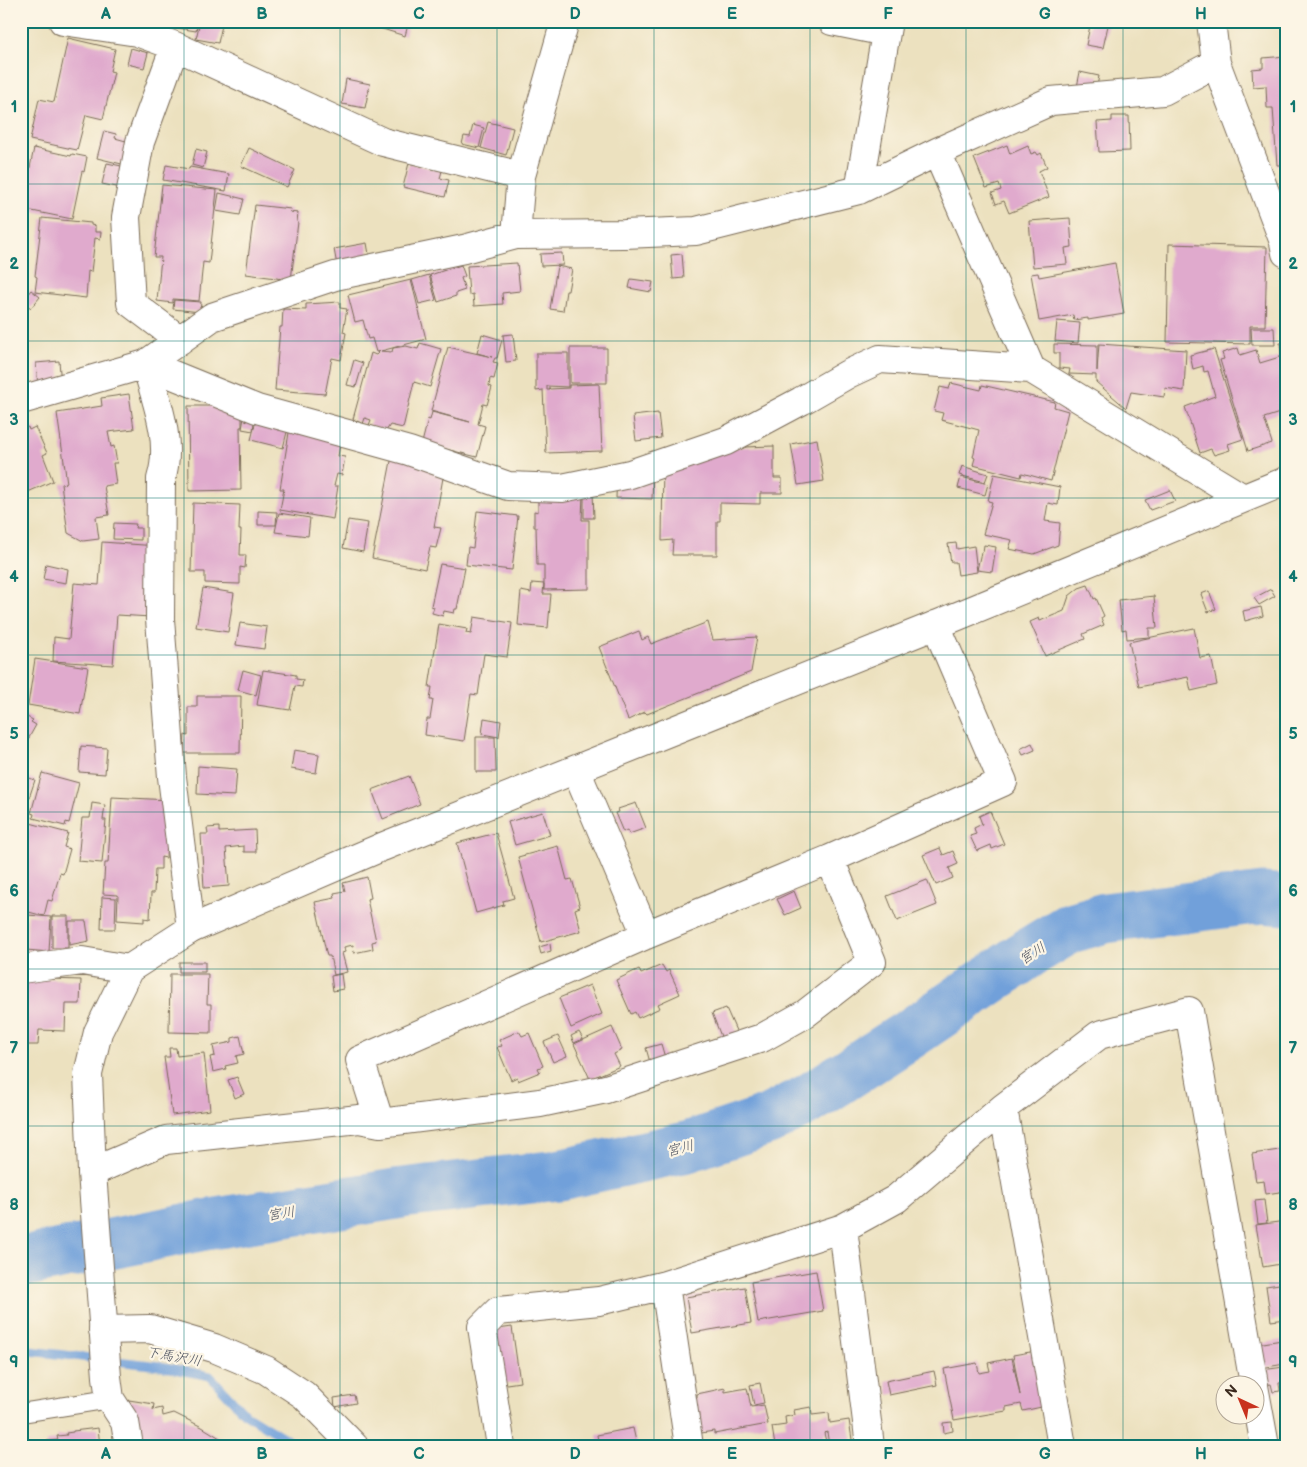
<svg xmlns="http://www.w3.org/2000/svg" width="1307" height="1467" font-family="'Balsamiq Sans','Klee One',sans-serif">
<style>
.lines{fill:none;stroke-linecap:round;stroke-linejoin:round}
.stream{stroke:#71a0da;stroke-width:9}
.river{stroke:#71a0da;stroke-width:51}
.building{fill:#e0aacd}
.service-casing{stroke:#796a56;stroke-width:20}
.minor-casing{stroke:#796a56;stroke-width:30}
.tertiary-casing{stroke:#796a56;stroke-width:30}
.service{stroke:#fff;stroke-width:18}
.minor{stroke:#fff;stroke-width:28}
.tertiary{stroke:#fff;stroke-width:28}
.grid{fill:none;stroke:#0f766e;stroke-width:1;stroke-opacity:0.55}
.labels{text-anchor:middle;stroke-width:4.5;stroke-linejoin:round;paint-order:stroke}
.water-label{font-size:14px;font-style:italic;fill:#4e5360;stroke:#fcf5e5}
.neatline{fill:none;stroke:#0f766e;stroke-width:2}
.grid-label{font-size:16px;text-anchor:middle;font-weight:bold;fill:#0f766e}
</style>
<rect width="100%" height="100%" fill="#fcf5e5"/>
<filter id="ink" filterUnits="userSpaceOnUse"><feTurbulence type="fractalNoise" baseFrequency=".02" numOctaves="2"/><feDisplacementMap in="SourceGraphic" scale="10" xChannelSelector="R" yChannelSelector="G"/><feConvolveMatrix kernelMatrix="1 2 1 2 8 2 1 2 1" color-interpolation-filters="sRGB"/></filter>
<filter id="wash" filterUnits="userSpaceOnUse"><feTurbulence type="fractalNoise" baseFrequency=".0096" numOctaves="4" result="noise"/><feDisplacementMap in="SourceGraphic" scale="20" xChannelSelector="R" yChannelSelector="G"/><feGaussianBlur stdDeviation="1.12" result="paint"/><feColorMatrix in="noise" values="0 0 0 0 0 0 0 0 0 0 0 0 0 0 0 0 0 1.4 0 .05"/><feComposite in="paint" operator="in"/></filter>
<g filter="url(#wash)">
<rect width="100%" height="100%" fill="#ece1bf"/>
<g class="lines">
<path class="stream" d="M21,1350L160,1366L210,1376L244,1413L298,1446"/>
<path class="river" d="M21,1262L205,1225L402,1193L559,1175L687,1147L768,1120L809,1099L913,1032L1032,951L1070,928L1105,918L1263,898L1286,900"/>
</g>
<g id="blocks">
<path class="building" d="M172,21H198L196,31L171,27Z
M200,21H223L218,43L196,39Z
M357,21H409L405,36Z
M1091,21H1109L1103,48L1086,45Z
M68,38L115,49L110,71L114,72L103,119L86,115L77,150L30,140L39,99L54,102Z
M131,48L148,53L144,68L127,64Z
M1286,56V165H1277L1273,108H1267L1266,86L1253,87L1252,69L1263,68V58Z
M1080,72L1099,76L1095,96L1076,92Z
M346,79L370,84L365,108L342,104Z
M1112,116H1129L1130,151L1099,152L1097,122L1112,121Z
M488,122L513,128L506,155L481,148Z
M473,125L484,128L479,148L462,144L464,136L470,137Z
M104,131L116,134L115,138L144,146L138,168L97,158Z
M1007,145L1010,154L1028,146L1031,154L1036,152L1038,155L1041,153L1047,167L1039,171L1049,197L1009,213L1004,201L996,204L992,193L1001,190L999,184L986,188L974,158Z
M34,148L71,156L72,154L87,157L84,172L82,171L72,219L27,210L28,207L22,206Z
M249,148L295,170L287,187L241,166Z
M196,149L207,152L203,168L192,165Z
M107,163L131,168L126,189L102,184Z
M409,163L442,171L440,178L449,180L445,197L403,187Z
M166,165L189,169L190,167L229,174L226,191L163,180Z
M162,185L217,190L209,263L203,262L199,301L173,299V303L157,301L161,257H154Z
M219,193L244,199L240,215L216,211Z
M255,205L291,209L290,212L298,213L297,222H298L291,280L246,274Z
M42,218L91,223V225L95,226V232H101L100,239L95,238L91,272L88,271L86,298L35,292L37,277L35,276Z
M1070,218L1072,247L1065,248L1067,264L1033,267L1029,221Z
M367,243L371,266L338,271L334,249Z
M1169,244L1267,247L1265,326H1250V344L1167,342Z
M562,253L563,265L541,266L540,254Z
M682,254L684,278L673,279L671,255Z
M517,263L520,291L502,293L503,304L474,306L473,294L469,295L467,266Z
M1115,263L1124,314L1088,320V318L1074,320L1073,315L1039,321L1031,274L1038,273L1039,277Z
M461,265L465,276L461,278L465,290L456,293V296L438,302L430,275Z
M557,266L572,269L568,291H566L563,311L550,309Z
M429,275L436,300L419,304L412,280Z
M631,279L653,282L651,292L629,288Z
M411,280L426,339L381,351L392,352L393,348L406,346L418,349L420,343L441,349L430,387L414,382L403,428L390,425L386,431L369,425L371,420L365,418L363,424L353,419L371,353L376,355L380,351L376,352L372,338L368,339L363,320L355,322L348,295Z
M31,290L40,297L31,308L22,301Z
M174,300L201,302L200,312L173,309Z
M340,302V308L347,309L343,332L346,333L341,360L332,358L325,394L275,390L280,327H282L283,309L306,310V304Z
M1057,321L1080,323L1078,343L1055,341Z
M1251,328H1274L1275,345H1252Z
M482,334L502,340L497,358H495L493,362L498,363L494,379L490,378L489,386L492,387L487,405L483,404L478,424L485,426L477,457L422,443L428,419L430,420L432,412L470,422L431,411L448,347L492,357L477,353Z
M513,334L516,361L506,362L503,335Z
M1280,343H1286V355L1281,356Z
M1054,344L1097,345V371L1099,344L1186,350L1184,391L1165,388L1164,397L1131,392L1126,408L1096,382V375L1069,374L1070,369L1059,368V353H1054Z
M570,348H607V383H570Z
M1238,348L1240,355L1256,350L1260,363L1283,356L1286,364V411L1264,418L1272,443L1248,451L1220,360L1224,359L1222,353Z
M1214,349L1243,439L1228,444L1230,450L1214,455L1211,449L1200,453L1185,407L1215,396L1208,371L1204,372L1203,366L1193,369L1190,355Z
M536,353H568V387L547,386V390H550L549,389L569,388V385L599,384L602,451L546,453L543,390L536,391Z
M354,360L363,363L356,387L347,385Z
M59,361L61,384L38,387L36,363Z
M951,383L981,390L982,385L1055,402L1054,407L1068,411L1051,481L1022,473L1021,477L973,465L975,458L973,457L979,430L941,420L943,413L934,411L940,387L949,389Z
M129,394L134,429L108,432L111,447L114,446L117,463H113L116,484L104,486L109,515L96,517L99,539L83,541L68,533L61,484L67,483L57,413L102,406L101,398Z
M188,406H242V427H240L241,490L189,491Z
M245,412L255,413L253,431L242,429Z
M258,412L290,420L283,448L251,440Z
M658,413L661,438L636,441L633,416Z
M290,426L341,439L338,456L345,457L342,475L337,474L334,486H338L333,519L280,510L284,489H280Z
M28,427L29,430L35,427L47,453L43,455L53,481L21,495V430Z
M817,439L824,481L798,485L791,444Z
M774,446V478H782V493H760V504L720,503V521H717V555H672L673,540L662,541L663,460L715,448Z
M392,456L445,467L434,527L441,528L436,548L430,547L425,569L372,558Z
M962,466L988,474L985,482L959,475Z
M617,471L653,472L652,499L616,498Z
M994,474L1060,487L1058,505L1048,503L1045,521L1060,523L1058,545L1034,554L1009,549L1012,540L983,534L992,502L988,501Z
M961,477L988,484L985,495L958,488Z
M1170,490L1175,501L1150,510L1145,500Z
M538,492L583,493L582,520H589V589L544,590V565H537L536,527H534V511L538,512Z
M593,493L594,518H584V494Z
M193,503L240,505L239,530H241L240,555H246L245,568L240,567V584L205,583V572H191Z
M258,511L277,512L276,525H258Z
M477,511L518,516L512,570L466,565L468,547L473,548Z
M279,513L310,518L308,536L275,532Z
M348,520L368,523L363,552L343,548Z
M114,523L136,524L135,528H141V540L113,539Z
M102,542L157,546L151,617L117,615L113,665L53,661L54,637L69,639L74,583L99,585Z
M956,543L957,549L974,546L977,572L958,575L956,562H951L948,544Z
M984,545L996,547L992,572L977,570L981,552H983Z
M46,564L68,569L66,583L43,579Z
M440,564L465,568L457,609H455L454,613L444,611L443,616L432,613L434,607L431,606Z
M532,583L544,584L543,594H551L548,628L518,625L521,591L531,593Z
M1088,585L1094,599L1096,598L1104,616L1101,618L1104,625L1083,634L1085,639L1045,656L1030,622L1039,618L1040,621L1064,611L1069,596L1079,588Z
M203,588L234,593L228,632L196,627Z
M1271,589L1275,596L1259,605L1254,598Z
M1209,591L1216,609L1208,612L1201,594Z
M1154,596L1157,628H1149V637L1127,639L1126,629L1122,630L1119,600Z
M1261,607L1263,616L1245,621L1243,611Z
M474,617L512,623L507,657L484,654L478,695L471,694L464,741L425,735L427,719H430L433,700H430L432,687H429L439,624L467,629L466,633L471,634Z
M708,622L713,640L757,637L751,672L647,714L645,712L628,720L599,647L639,631L642,640L648,637L651,644Z
M240,623L267,627L264,649L236,645Z
M1194,628L1200,658L1211,656L1217,685L1191,691L1188,677L1139,687L1129,642Z
M35,659L88,667L80,714L28,705Z
M243,670L261,675L256,695L238,690Z
M263,670L296,675V679L303,680L302,687L295,686L290,710L257,705Z
M197,696H241L240,753H184L185,735L188,736V707H197Z
M21,714L33,720L31,722L36,725L21,752Z
M484,718L501,721L499,737L482,734Z
M476,737H495L496,772H476Z
M1032,743L1035,750L1023,755L1020,749Z
M81,746L107,748L105,774L79,772Z
M294,750L319,754L316,773L291,769Z
M198,766L237,769L235,796L197,794Z
M42,773L79,783L69,823L66,822L65,826L33,818L34,814L31,813Z
M21,775L35,780L25,810L21,809Z
M409,776L420,804L383,819L372,790Z
M112,797L169,800L166,858L161,857V869H155L154,893H151L150,919L144,918V922L117,920L118,895L103,894L105,863H108Z
M92,803L105,805L103,820H106L102,863L78,861L82,818H90Z
M636,803L646,828L629,834L627,830L623,832L615,813L619,812L618,809Z
M990,811L1004,844L992,849L991,845L977,851L970,836L976,834L974,828L982,824L979,816Z
M543,812L550,835L515,845L508,822Z
M30,823L68,833L64,847L70,849L63,874L60,873L52,901L48,900L44,916L21,910V831L28,833Z
M219,827V832L255,830L256,852H244V846L226,848L229,886L204,888L201,834H208L207,828Z
M496,833L514,898L503,901L504,905L476,913L457,843Z
M558,846L567,880L572,879L580,907L575,909L581,931L541,942L518,857Z
M940,848L943,855L953,851L958,864L949,868L953,878L936,885L923,855Z
M367,877L371,898L367,899L376,941L372,942L373,949L354,953L353,945L344,947L345,952L342,953L347,972L334,975L330,956H327L315,902L335,898L334,893L345,891L343,883Z
M927,880L937,905L897,921L887,896Z
M794,891L801,908L785,915L777,899Z
M102,897L116,898L115,929H101Z
M28,915L51,917L49,952L26,950Z
M52,916H68V948H52Z
M21,918H26L24,955L21,954Z
M69,921H86L89,941L69,945Z
M550,944L551,951L541,954L539,947Z
M179,962H205V972H179Z
M662,965L666,972L669,970L680,994L658,1004L660,1008L638,1018L635,1012L631,1014L616,980L639,969L641,974Z
M170,974H208L207,1004H211V1033L169,1032Z
M341,974L343,989L333,991L331,976Z
M22,978L81,980L80,1004H66L65,1031L39,1030L38,1045H21Z
M590,985L602,1014L571,1028L559,998Z
M726,1008L737,1033L722,1039L712,1013Z
M612,1027L622,1050L614,1054L620,1066L590,1079L574,1044Z
M519,1031L522,1036L529,1033L543,1066L538,1068L540,1072L518,1081L517,1077L511,1080L497,1047L502,1046L499,1040Z
M579,1032L583,1039L574,1043L571,1036Z
M240,1036L244,1054L236,1056L238,1063L225,1066L226,1069L213,1072L210,1057L215,1056L213,1046L232,1042V1038Z
M558,1036L567,1056L553,1062L544,1042Z
M661,1044L666,1061L651,1066L646,1048Z
M169,1048H176L177,1056L204,1053L210,1110L172,1115L164,1057H170Z
M237,1077L244,1094L235,1098L228,1080Z
M1286,1149V1191L1266,1194L1264,1181L1256,1182L1252,1154Z
M1264,1200L1267,1223L1258,1224L1255,1201Z
M1286,1221V1263L1263,1267L1256,1225Z
M816,1271L823,1311L758,1322L751,1282Z
M1286,1283V1319L1271,1321L1266,1286Z
M745,1287L751,1323L692,1333L686,1297Z
M512,1327L520,1382L500,1385L493,1341L498,1329Z
M1282,1340L1285,1364L1261,1368L1257,1344Z
M1036,1351L1046,1406L1023,1411L1021,1404L1006,1407V1411L954,1420L944,1369L977,1363L979,1373L990,1371L988,1363L1012,1358L1020,1395L1013,1355Z
M1284,1367L1286,1382L1279,1383L1280,1391L1273,1392L1271,1384L1265,1385L1262,1370Z
M934,1371L937,1385L889,1395L886,1381Z
M760,1383L764,1403L754,1405L750,1385Z
M725,1388V1392L747,1388L751,1407L764,1405L768,1424L714,1434V1431L695,1434L688,1400L697,1398V1394Z
M354,1395L356,1403L335,1407L334,1398Z
M129,1400L154,1404L153,1410L162,1408L163,1416L174,1413L202,1427L233,1446H137Z
M811,1407L812,1415L829,1413L830,1423L849,1420L853,1446H829L827,1432L824,1433L827,1446H775L772,1427L786,1425L785,1417L795,1415L794,1410Z
M952,1422L953,1431L944,1433L943,1423Z
M98,1428L100,1446H46V1441L58,1440L57,1436L67,1435L66,1433L73,1432V1431Z
M633,1428L637,1446H599L597,1435Z"/>
</g>
</g>
<g filter="url(#ink)">
<use href="#blocks" fill-opacity="0" stroke="#796a56" stroke-width="1"/>
<g class="lines">
<defs>
<path id="service" d="M21,1413L110,1399"/>
<path id="minor" d="M63,21L137,32L175,46L383,142L521,176
M832,21L886,32
M1211,21L1216,63L1284,242L1286,253
M175,46L140,142L126,217L131,303L180,340
M937,152L1031,369
M859,190L888,21
M516,235L521,176L565,21
M146,364L257,409L409,451L508,486L562,488L630,474L726,441L801,401L848,374L880,359L1031,369L1243,498
M146,364C156,401 173,441 161,479L160,619L172,777L191,929
M21,400L146,364L212,317L335,276L464,249L516,235L624,234L696,231L859,190L937,152L1051,101L1163,91L1216,63
M576,770L646,935
M21,969L82,961L129,969
M1003,1108L1062,1446
M380,1123L360,1060L646,935L830,859
M92,1172L166,1140L359,1119L380,1123L540,1103L606,1089L762,1038L805,1014L872,962L830,859L1003,782L936,625
M843,1228L870,1446
M665,1285L689,1446
M103,1330L150,1329L214,1348L266,1370L304,1395L354,1446
M1254,1386L1265,1446
M501,1446L482,1327L498,1311L599,1301L665,1285L843,1228L896,1199L1003,1108L1099,1035L1189,1011L1254,1384"/>
<path id="tertiary" d="M129,1446L125,1422L110,1399L107,1377L92,1172L88,1074L98,1032L129,969L191,929L382,847L936,625L1286,481"/>
</defs>
<use href="#service" class="service-casing"/>
<use href="#minor" class="minor-casing"/>
<use href="#tertiary" class="tertiary-casing"/>
<use href="#service" class="service"/>
<use href="#minor" class="minor"/>
<use href="#tertiary" class="tertiary"/>
</g>
</g>
<path class="grid" d="M184,21V1446M340,21V1446M497,21V1446M654,21V1446M810,21V1446M966,21V1446M1123,21V1446M21,184H1286M21,341H1286M21,498H1286M21,655H1286M21,812H1286M21,969H1286M21,1126H1286M21,1283H1286"/>
<g class="labels">
<g class="water-label">
<text transform="translate(1032 953) rotate(-33)" y="5">宮川</text>
<text transform="translate(680 1148) rotate(-14)" y="5">宮川</text>
<text transform="translate(281 1213) rotate(-9)" y="5">宮川</text>
<text transform="translate(174 1356) rotate(10)" y="5">下馬沢川</text>
</g>
</g>
<rect width="1307" height="1467" fill="none" stroke="#fcf5e5" stroke-width="55"/>
<g transform="translate(1240 1400) rotate(316)"><circle r="24" fill="#fcf5e5" stroke="#afa495"/>
<path d="M0-4L9 19L0 12L-9 19Z" fill="#c8321e"/>
<text y="-8" font-size="14" font-weight="bold" text-anchor="middle" fill="#3b2a1e">N</text>
</g>
<rect x="28" y="28" width="1252" height="1412" class="neatline"/>
<g class="grid-label">
<text x="106" y="19">A</text>
<text x="262" y="19">B</text>
<text x="419" y="19">C</text>
<text x="575" y="19">D</text>
<text x="732" y="19">E</text>
<text x="888" y="19">F</text>
<text x="1045" y="19">G</text>
<text x="1201" y="19">H</text>
<text x="14" y="112">1</text>
<text x="1293" y="112">1</text>
<text x="14" y="269">2</text>
<text x="1293" y="269">2</text>
<text x="14" y="425">3</text>
<text x="1293" y="425">3</text>
<text x="14" y="582">4</text>
<text x="1293" y="582">4</text>
<text x="14" y="739">5</text>
<text x="1293" y="739">5</text>
<text x="14" y="896">6</text>
<text x="1293" y="896">6</text>
<text x="14" y="1053">7</text>
<text x="1293" y="1053">7</text>
<text x="14" y="1210">8</text>
<text x="1293" y="1210">8</text>
<text x="14" y="1367">9</text>
<text x="1293" y="1367">9</text>
<text x="106" y="1459">A</text>
<text x="262" y="1459">B</text>
<text x="419" y="1459">C</text>
<text x="575" y="1459">D</text>
<text x="732" y="1459">E</text>
<text x="888" y="1459">F</text>
<text x="1045" y="1459">G</text>
<text x="1201" y="1459">H</text>
</g>
</svg>
